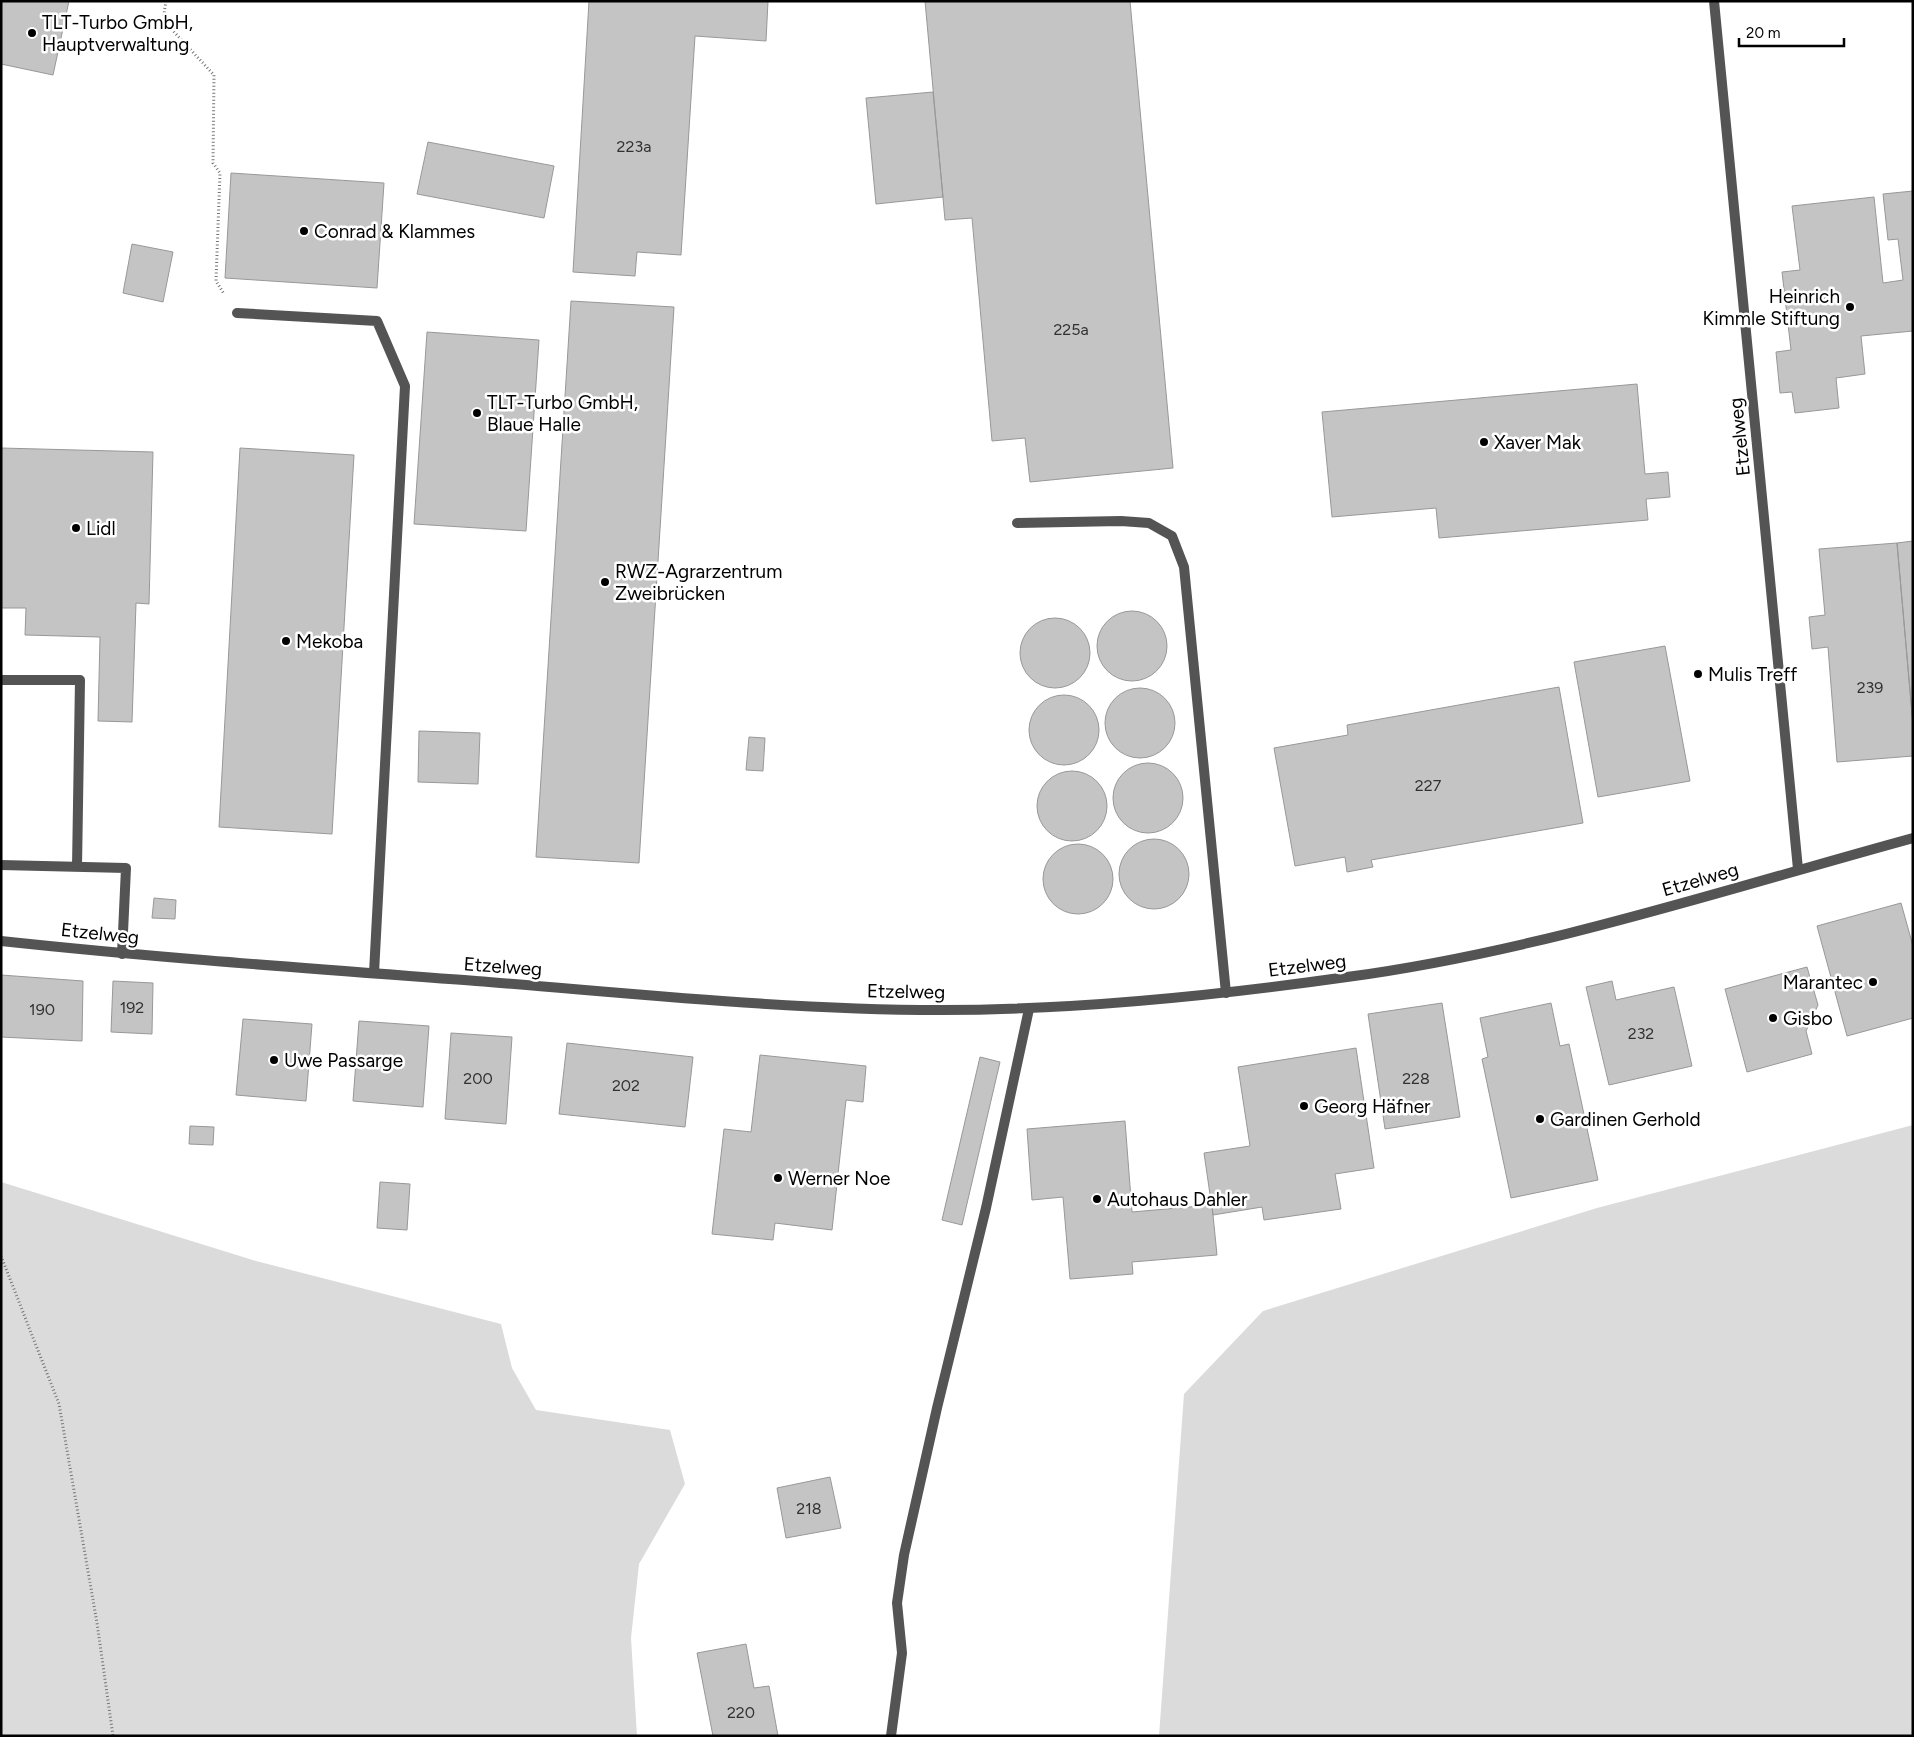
<svg xmlns="http://www.w3.org/2000/svg" width="1914" height="1737" font-family="Figtree,sans-serif">
<style>
.green{fill:#dbdbdb}
.building{fill:#c4c4c4;stroke:#989898}
.lines{fill:none;stroke-linecap:round;stroke-linejoin:round}
.path{stroke:#767676;stroke-width:3;stroke-dasharray:1 2.5;stroke-linecap:butt}
.service{stroke:#545454;stroke-width:10}
.minor{stroke:#545454;stroke-width:10}
.tertiary{stroke:#545454;stroke-width:10}
.poi-dot{fill:#000;stroke:#fff;stroke-width:2}
.labels{text-anchor:middle;stroke-width:5;stroke-linejoin:round;paint-order:stroke}
.number-label{font-size:16px;fill:#313131}
.poi-label{font-size:19px;fill:#000;stroke:#fff;text-anchor:start}
.street-label{font-size:19px;fill:#000;stroke:#fff}
</style>
<rect width="100%" height="100%" fill="#fff"/>
<path class="green" d="M1913,1125V1736H1159L1184,1394L1263,1311L1597,1208Z
M1,1182L256,1261L501,1324L512,1368L536,1410L670,1430L685,1484L639,1564L631,1638L637,1736H1Z"/>
<path class="building" d="M1,1H69L53,75L1,64Z
M589,1H768L766,41L695,36L681,255L637,252L635,276L573,272Z
M925,1H1130L1173,468L1030,482L1025,438L992,441L972,218L945,220Z
M933,92L943,197L876,204L866,98Z
M428,142L554,166L544,218L417,194Z
M231,173L384,183L377,288L225,278Z
M1913,191V331L1861,336L1865,374L1836,378L1839,408L1795,413L1792,392L1780,393L1776,352L1791,350L1782,272L1800,270L1792,206L1874,197L1883,283L1903,280L1898,239L1888,240L1883,194Z
M132,244L173,252L163,302L123,293Z
M571,301L674,307L639,863L536,857Z
M427,332L539,340L526,531L414,524Z
M1637,384L1645,474L1668,472L1670,497L1646,499L1648,520L1439,538L1436,508L1332,517L1322,412Z
M1,448L153,452L149,604L136,603L132,722L98,721L100,637L25,635L26,608H1Z
M240,448L354,455L332,834L219,827Z
M1913,541V725L1897,543Z
M1897,543L1913,725V756L1837,762L1828,647L1812,649L1809,617L1825,615L1819,549Z
M1097 646a35 35 0 1 1 70 0a35 35 0 1 1-70 0Z
M1020 653a35 35 0 1 1 70 0a35 35 0 1 1-70 0Z
M1665,646L1690,781L1598,797L1574,662Z
M1559,687L1583,823L1371,860L1373,867L1347,872L1345,857L1295,866L1274,748L1348,735L1347,725Z
M1105 723a35 35 0 1 1 70 0a35 35 0 1 1-70 0Z
M1029 730a35 35 0 1 1 70 0a35 35 0 1 1-70 0Z
M419,731L480,733L478,784L418,782Z
M749,737L765,738L763,771L746,770Z
M1113 798a35 35 0 1 1 70 0a35 35 0 1 1-70 0Z
M1037 806a35 35 0 1 1 70 0a35 35 0 1 1-70 0Z
M1119 874a35 35 0 1 1 70 0a35 35 0 1 1-70 0Z
M1043 879a35 35 0 1 1 70 0a35 35 0 1 1-70 0Z
M154,898L176,900L175,919L152,918Z
M1901,903L1913,946V1018L1847,1036L1817,926Z
M1807,967L1818,1005L1806,1031L1812,1054L1747,1072L1725,989Z
M1,975L83,981L82,1041L1,1037Z
M113,981L153,983L152,1034L111,1032Z
M1612,981L1616,1000L1674,987L1692,1066L1609,1085L1586,987Z
M1442,1003L1460,1117L1385,1129L1368,1014Z
M1551,1003L1560,1046L1569,1044L1598,1180L1511,1198L1482,1059L1488,1057L1480,1018Z
M243,1019L312,1024L306,1101L236,1095Z
M359,1021L429,1026L423,1107L353,1101Z
M451,1033L512,1037L506,1124L445,1119Z
M567,1043L693,1057L685,1127L559,1114Z
M1356,1048L1374,1168L1335,1174L1341,1209L1264,1220L1262,1207L1213,1215L1204,1153L1250,1146L1238,1067Z
M760,1055L866,1066L863,1102L846,1100L832,1230L775,1223L773,1240L712,1234L724,1129L751,1132Z
M980,1057L1000,1062L962,1225L942,1220Z
M1125,1121L1132,1212L1212,1205L1217,1255L1132,1262L1133,1274L1070,1279L1063,1197L1032,1200L1027,1129Z
M190,1126L214,1127L213,1145L189,1144Z
M380,1182L410,1184L407,1230L377,1228Z
M830,1477L841,1528L786,1538L777,1488Z
M746,1644L754,1688L769,1686L778,1736H713L697,1653Z"/>
<g class="lines">
<path class="path" d="M166,1L163,20L214,75L213,163L220,173L216,281L224,294
M1,1256L59,1404L97,1623L113,1736"/>
<path class="service" d="M237,313L377,321L405,386L374,973
M1017,523L1121,521L1149,523L1172,536L1184,567L1226,993
M1,680H80L77,867
M1,865L126,868L122,954
M891,1736L902,1653L897,1603L904,1555L937,1408L986,1208L1029,1009"/>
<path class="minor" d="M1714,1L1798,869"/>
<path class="tertiary" d="M1,941C159,958 317,969 476,981C630,993 786,1010 941,1010C1077,1010 1213,996 1347,977C1540,951 1726,889 1913,838"/>
</g>
<g class="poi-dot">
<circle cx="32" cy="33" r="5"/>
<circle cx="304" cy="231" r="5"/>
<circle cx="1850" cy="307" r="5"/>
<circle cx="477" cy="413" r="5"/>
<circle cx="1484" cy="442" r="5"/>
<circle cx="76" cy="528" r="5"/>
<circle cx="605" cy="582" r="5"/>
<circle cx="286" cy="641" r="5"/>
<circle cx="1698" cy="674" r="5"/>
<circle cx="1873" cy="982" r="5"/>
<circle cx="1773" cy="1018" r="5"/>
<circle cx="274" cy="1060" r="5"/>
<circle cx="1304" cy="1106" r="5"/>
<circle cx="1540" cy="1119" r="5"/>
<circle cx="778" cy="1178" r="5"/>
<circle cx="1097" cy="1199" r="5"/>
</g>
<g class="labels">
<g class="number-label">
<text x="634" y="152">223a</text>
<text x="1071" y="335">225a</text>
<text x="1870" y="693">239</text>
<text x="1428" y="791">227</text>
<text x="132" y="1013">192</text>
<text x="42" y="1015">190</text>
<text x="1641" y="1039">232</text>
<text x="478" y="1084">200</text>
<text x="1416" y="1084">228</text>
<text x="626" y="1091">202</text>
<text x="809" y="1514">218</text>
<text x="741" y="1718">220</text>
</g>
<g class="poi-label">
<text x="42" y="29">TLT-Turbo GmbH,<tspan x="42" dy="22">Hauptverwaltung</tspan></text>
<text x="314" y="238">Conrad &amp; Klammes</text>
<text x="1840" y="303" text-anchor="end">Heinrich<tspan x="1840" dy="22">Kimmle Stiftung</tspan></text>
<text x="487" y="409">TLT-Turbo GmbH,<tspan x="487" dy="22">Blaue Halle</tspan></text>
<text x="1494" y="449">Xaver Mak</text>
<text x="86" y="535">Lidl</text>
<text x="615" y="578">RWZ-Agrarzentrum<tspan x="615" dy="22">Zweibrücken</tspan></text>
<text x="296" y="648">Mekoba</text>
<text x="1708" y="681">Mulis Treff</text>
<text x="1863" y="989" text-anchor="end">Marantec</text>
<text x="1783" y="1025">Gisbo</text>
<text x="284" y="1067">Uwe Passarge</text>
<text x="1314" y="1113">Georg Häfner</text>
<text x="1550" y="1126">Gardinen Gerhold</text>
<text x="788" y="1185">Werner Noe</text>
<text x="1107" y="1206">Autohaus Dahler</text>
</g>
<g class="street-label">
<text transform="translate(1739 437) rotate(-96)" y="7">Etzelweg</text>
<text transform="translate(1700 879) rotate(-16)" y="7">Etzelweg</text>
<text transform="translate(100 933) rotate(6)" y="7">Etzelweg</text>
<text transform="translate(1307 965) rotate(-7)" y="7">Etzelweg</text>
<text transform="translate(503 966) rotate(4)" y="7">Etzelweg</text>
<text transform="translate(906 991) rotate(1)" y="7">Etzelweg</text>
</g>
</g>
<rect width="1914" height="1737" fill="none" stroke="#000000" stroke-width="5"/>
<path d="M1739 38v8h105v-8" fill="none" stroke="#000000" stroke-width="2.5"/>
<text x="1746" y="38" font-size="15" fill="#000000" stroke="#ffffff" stroke-width="4" paint-order="stroke">20 m</text>
</svg>
